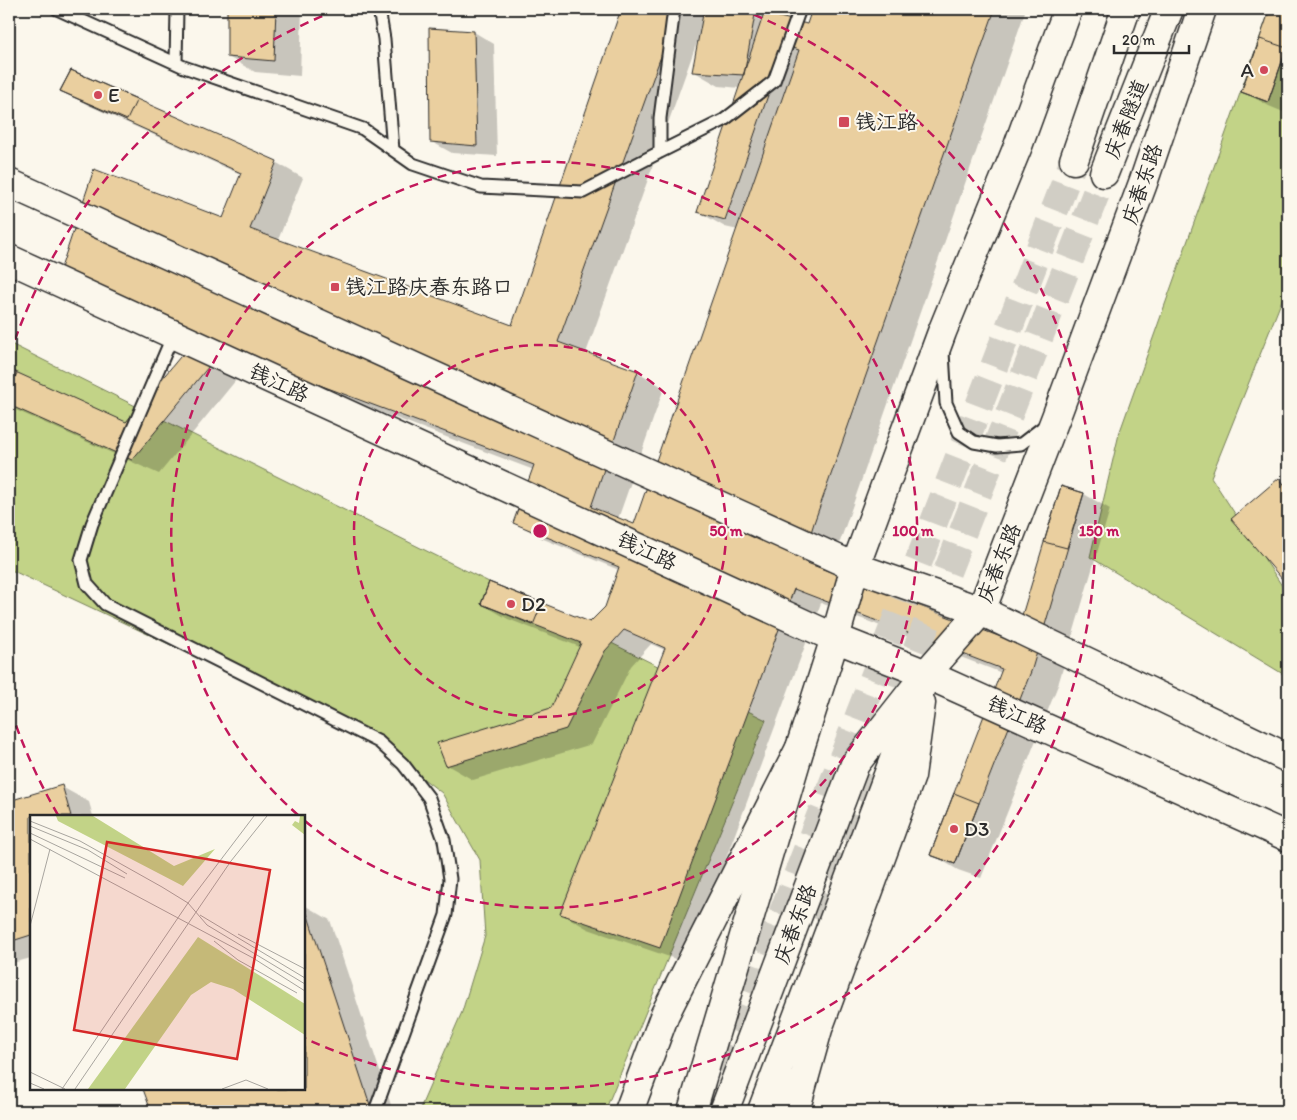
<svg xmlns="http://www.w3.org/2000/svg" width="1297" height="1120" font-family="Itim,'LXGW WenKai TC',sans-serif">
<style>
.green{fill:#c2d387;stroke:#767f59}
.shadow{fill:#0003;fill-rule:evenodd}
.building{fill:#eacf9f;stroke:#2b2b2b}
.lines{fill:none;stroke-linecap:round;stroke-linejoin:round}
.primary-tunnel{stroke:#d1cec5;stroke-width:28;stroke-dasharray:28 14;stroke-linecap:butt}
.service-casing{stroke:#2b2b2b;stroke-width:15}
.secondary-casing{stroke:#2b2b2b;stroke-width:31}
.primary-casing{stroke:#2b2b2b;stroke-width:31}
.service{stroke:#fbf7ec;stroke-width:11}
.secondary{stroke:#fbf7ec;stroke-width:28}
.primary{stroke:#fbf7ec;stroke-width:28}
.ring{fill:none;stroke:#c2185b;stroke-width:2.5;stroke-dasharray:9 6}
.poi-dot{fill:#d1495b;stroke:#fbf7ec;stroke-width:2}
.labels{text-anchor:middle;stroke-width:4;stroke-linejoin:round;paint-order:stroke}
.poi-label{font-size:21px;fill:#2b2b2b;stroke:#fbf7ec;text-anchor:start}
.street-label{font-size:21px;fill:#2b2b2b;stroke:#fbf7ec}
.inset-road{fill:none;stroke:#a8a59f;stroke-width:1}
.view{fill:#d62828;fill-opacity:0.15;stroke:#d62828;stroke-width:2.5}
.inset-edge{fill:none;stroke:#2b2b2b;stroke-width:2.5}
.centre{fill:#c2185b;stroke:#fbf7ec;stroke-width:2.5}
.ring-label{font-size:15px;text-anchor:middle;font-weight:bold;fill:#c2185b;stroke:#fbf7ec;stroke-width:4;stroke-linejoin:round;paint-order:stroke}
</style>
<rect width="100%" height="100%" fill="#fbf7ec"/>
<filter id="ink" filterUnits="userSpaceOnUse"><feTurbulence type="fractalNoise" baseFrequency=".02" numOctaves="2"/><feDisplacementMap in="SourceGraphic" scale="10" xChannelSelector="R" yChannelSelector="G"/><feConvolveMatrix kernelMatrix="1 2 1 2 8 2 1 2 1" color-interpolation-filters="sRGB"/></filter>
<g filter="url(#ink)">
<path class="green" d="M1270,9H1288V285L1211,477L1288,595V677L1090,557L1119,434Z
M9,343L766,720L605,1111H419L462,1012L485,936L480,860L442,793L373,740L9,569Z"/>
<path class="shadow" d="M229,9H302L300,76L255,72L228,57Z
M622,9H785L783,19L808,25L813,9H1026L829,573L1015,644L1084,494L1110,509L1058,685L981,878L958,870L931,854L1002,673L821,603L687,963L588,929L562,914L665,650L651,644L631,666L592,744L473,780L447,765L552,709L580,647L508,619L482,604L590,624L606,608L619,570L541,538L515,522L534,470L250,363L159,474L9,407V371L127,424L194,342L224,220L242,175L88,105L62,90L71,72L277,163L303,178L278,240L513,327ZM697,42H699L693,71L719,86L740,88L699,212L725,227L738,230L635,526L618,519L664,388L638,372L586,353Z
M1271,9H1288V114L1269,106L1242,91Z
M474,32L494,44L497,156L452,153L432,142Z
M1288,352V361L1284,355Z
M1279,480L1288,485V584L1233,519Z
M62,787L89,802L93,816H31V958L9,964V802Z
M304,905L330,920L393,1111H152L144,1089H304Z"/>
<path class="building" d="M227,9H276L274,61L227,57Z
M621,9H678L558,342L638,371L591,507L634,524L799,50L785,46L725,220L697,212L764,13L807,24L812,9H995L814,523L802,561L1014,642L1061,486L1084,493L1032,669L955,864L930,855L1002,669L794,589L660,948L560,914L665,648L624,630L605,651L566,729L446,766L437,743L551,708L581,643L481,604L489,582L590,622L605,607L619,567L513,523L534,465L223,349L132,460L9,405V369L126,422L195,339L55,286L94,169L223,218L241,173L60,91L71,70L277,161L250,229L512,325Z
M704,9H756L744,75L692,72Z
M1270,9H1288V44L1268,102L1241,92Z
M429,28L474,31L477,146L430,142Z
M1260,39L1287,48L1268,102L1241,92Z
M71,70L137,99L127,120L60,91Z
M9,369L17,373L9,389Z
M1279,478L1288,489V586L1231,519Z
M1061,486L1084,493L1067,548L1044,542Z
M489,582L542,603L533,625L481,604Z
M62,785L71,816H31V935L9,942V801Z
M954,793L979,803L955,864L930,855Z
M304,904L372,1111H151L143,1089H304Z
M1084,1104L1102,1111H1080Z"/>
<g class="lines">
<path class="primary-tunnel" d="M901,689L1104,173
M811,917L884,731
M706,1111L1074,160"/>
<defs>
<path id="service" d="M57,9L184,67L363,129L413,164L481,187L583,192L660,152L724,120L774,81L800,9
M379,9L384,39L393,150
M176,63L177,9
M660,152V118L674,9
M173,335L92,524L81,560L87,584L105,604L379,742L403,764L429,798L444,840L450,879L446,915L375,1111
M943,352L946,403L959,432L974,442L997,446L1021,444L1047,424
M776,1111L793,1077"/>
<path id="secondary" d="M9,183L855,567L981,611L1288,758
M9,259L835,638L926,674L1288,837
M692,1111L800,748L835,638L855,567L942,332L1018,146L1068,9
M724,1111L855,764L926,674L981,611L1056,417L1143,183L1202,9
M795,1111L818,1029L911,776L921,703"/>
<path id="primary" d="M1074,160L1126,9
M1104,173L1169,9
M629,1111L665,1014L800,748
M762,1111L926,674"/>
</defs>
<use href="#service" class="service-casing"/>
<use href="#secondary" class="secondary-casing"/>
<use href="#primary" class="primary-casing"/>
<use href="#service" class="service"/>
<use href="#secondary" class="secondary"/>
<use href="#primary" class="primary"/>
</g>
</g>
<g class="ring">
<circle cx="540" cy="531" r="186"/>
<path d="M298 815A373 373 0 1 1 305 821"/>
<path d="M58 815A559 559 0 0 1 10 708M10 354A559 559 0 0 1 340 9M740 9A559 559 0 1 1 304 1038"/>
</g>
<g class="poi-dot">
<circle cx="1264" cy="70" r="5"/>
<circle cx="98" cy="95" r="5"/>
<rect x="838" y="116" width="12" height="12" rx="2.5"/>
<rect x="330" y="282" width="10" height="10" rx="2.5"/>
<circle cx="511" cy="604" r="5"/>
<circle cx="954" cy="829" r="5"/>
</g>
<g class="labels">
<g class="poi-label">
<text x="1254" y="77" text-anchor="end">A</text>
<text x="108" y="102">E</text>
<text x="855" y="129">钱江路</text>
<text x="345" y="294">钱江路庆春东路口</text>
<text x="521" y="611">D2</text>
<text x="964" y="836">D3</text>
</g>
<g class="street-label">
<text transform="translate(1126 119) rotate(-68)" y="7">庆春隧道</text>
<text transform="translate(1142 184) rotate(-71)" y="7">庆春东路</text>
<text transform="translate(279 383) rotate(25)" y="7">钱江路</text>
<text transform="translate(647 551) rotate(25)" y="7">钱江路</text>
<text transform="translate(999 563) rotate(-68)" y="7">庆春东路</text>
<text transform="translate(1017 715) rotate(24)" y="7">钱江路</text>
<text transform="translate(795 924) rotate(-69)" y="7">庆春东路</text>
</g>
</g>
<g transform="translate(30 815)">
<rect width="275" height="275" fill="#fbf7ec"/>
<path d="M26,1H63L144,51L185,34L153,71L28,6ZM270,1H275V20L262,10L265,6L269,8ZM168,122L275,189V220L203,174L181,167L161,180L95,274H58Z" fill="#c2d387"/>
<path class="inset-road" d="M0,6L50,26L132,72L158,88L177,110L275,169M0,11L58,35L97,59M0,18L95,63M0,24L223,143L275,176M170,100L275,163M0,111L20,34M208,119L275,154M184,126L208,145L267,178M0,257L35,274M0,268L14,274M32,274L158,88L224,1M45,274L201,46L237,1M192,274L216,265L238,274"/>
<path class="view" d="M77,27L240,55L207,244L44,215Z"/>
<rect width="275" height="275" class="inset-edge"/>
</g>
<circle cx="540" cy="531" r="8" class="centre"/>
<g class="ring-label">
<text x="726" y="536">50 m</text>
<text x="913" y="536">100 m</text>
<text x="1099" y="536">150 m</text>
</g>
<rect width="1297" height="1120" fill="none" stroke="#fbf7ec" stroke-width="30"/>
<rect x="15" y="15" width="1267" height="1090" fill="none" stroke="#2b2b2b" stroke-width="2" filter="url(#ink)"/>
<path d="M1114 45v8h75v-8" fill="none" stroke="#2b2b2b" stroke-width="2.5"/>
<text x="1122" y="45" font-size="15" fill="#2b2b2b" stroke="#fbf7ec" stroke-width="4" paint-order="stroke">20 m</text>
</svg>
